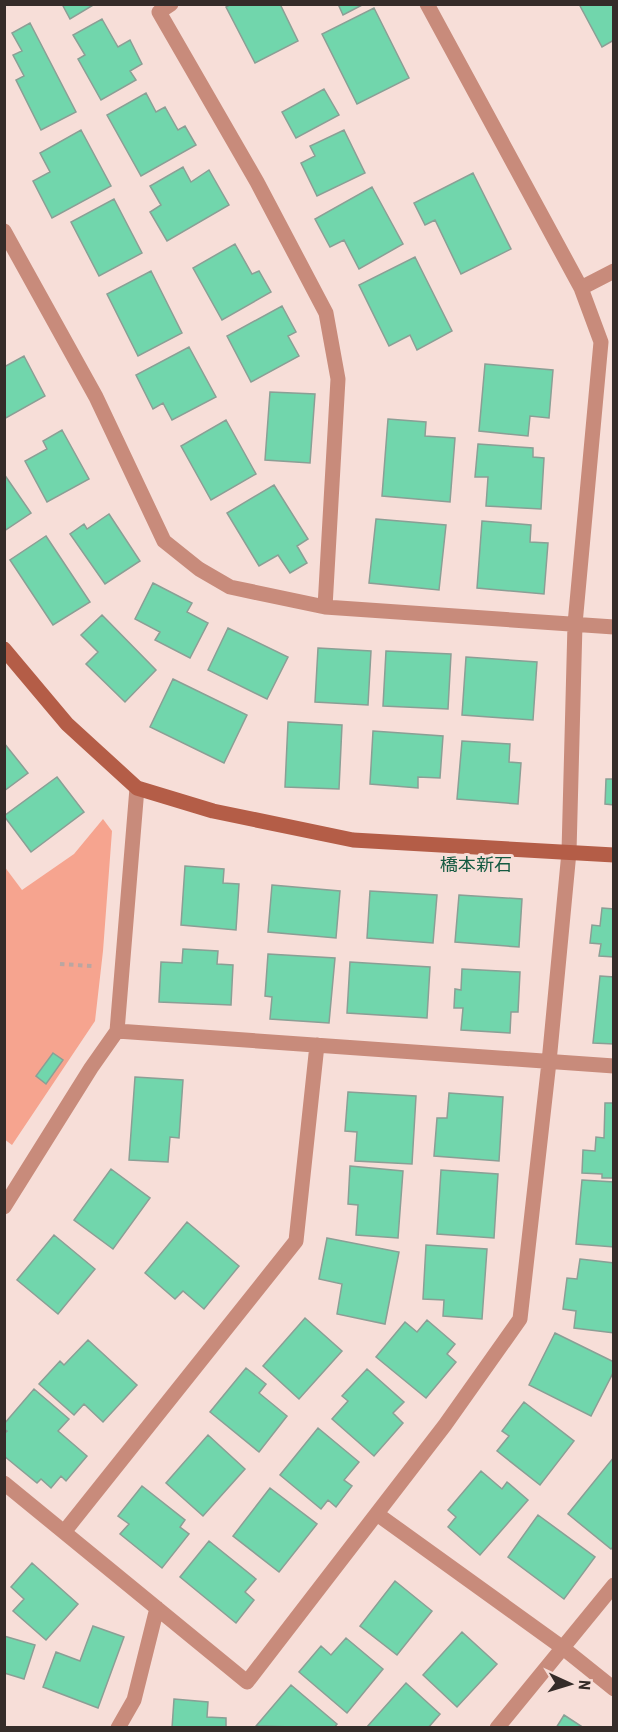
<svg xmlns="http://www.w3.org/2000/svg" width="618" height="1732" font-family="'Roboto Condensed','Noto Sans JP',sans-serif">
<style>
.green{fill:#f6a48f}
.building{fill:#71d6ac;stroke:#8a9f95;stroke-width:1.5}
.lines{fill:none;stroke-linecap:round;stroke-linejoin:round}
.path{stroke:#baa6a1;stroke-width:4;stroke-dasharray:4.5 4.5;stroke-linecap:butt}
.street{stroke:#c88b7b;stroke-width:15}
.secondary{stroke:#b45d47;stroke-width:15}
.labels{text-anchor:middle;stroke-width:6;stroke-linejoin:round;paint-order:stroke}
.neighbourhood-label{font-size:18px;fill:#145a41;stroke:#f7ded8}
</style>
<rect width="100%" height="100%" fill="#f7ded8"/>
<path class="green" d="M103,819L112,831L103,951L95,1021L12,1145L4,1139V866L22,890L74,854Z"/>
<path class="building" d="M62,4H95L70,19Z
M231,4H280L298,41L255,63L226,7Z
M338,4H364L343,15Z
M579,4H614V40L602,47Z
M374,8L409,78L357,104L322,34Z
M102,19L118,47L130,40L142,64L130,71L136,80L101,100L78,59L85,55L73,35Z
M30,23L76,112L41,130L16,80L24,76L13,55L22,51L12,33Z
M324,89L339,115L296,138L282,112Z
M146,93L156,112L165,107L178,130L185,126L196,145L141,176L107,115Z
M81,130L111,186L52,218L33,181L50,172L40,153Z
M344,130L365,173L317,196L301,163L315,156L310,146Z
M183,167L191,182L209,170L229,205L167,241L150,212L161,205L150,186Z
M473,173L511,249L461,274L435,220L425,225L414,203Z
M372,187L403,244L359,269L344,240L330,247L315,219Z
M114,199L142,253L99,276L71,222Z
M235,244L252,274L259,271L271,292L222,320L193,268Z
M415,257L452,331L417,350L410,335L389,346L359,285Z
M151,271L182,333L138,356L107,294Z
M282,306L296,332L288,336L299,356L251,382L227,336Z
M189,347L216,397L172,420L163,403L153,409L136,375Z
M24,356L45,396L4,419V367Z
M485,364L553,370L549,418L530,416L528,436L479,431Z
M270,392L315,394L310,463L265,460Z
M388,419L426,422L425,436L455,438L450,502L382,496Z
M226,420L256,474L211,500L181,446Z
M62,430L89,479L47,502L25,461L47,449L43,441Z
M478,444L533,448V457L544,458L541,509L486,506L488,477H475Z
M4,474L31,513L4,531Z
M274,485L308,539L297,546L307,563L290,573L278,555L259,566L227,513Z
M109,514L140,561L105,584L70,534L84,524L87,529Z
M376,519L446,525L439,590L369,583Z
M482,521L531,525L530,542L548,543L544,594L477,588Z
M46,536L90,602L53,625L10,560Z
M153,583L192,603L187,612L208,623L190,658L155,640L160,632L135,619Z
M102,615L156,670L125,702L86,664L98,652L81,635Z
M228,628L288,657L267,699L208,670Z
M318,648L371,651L368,705L315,702Z
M386,651L451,654L448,709L383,706Z
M466,657L537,662L533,720L462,715Z
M173,679L247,715L224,763L150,727Z
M288,722L342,725L339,789L285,787Z
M373,731L443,736L440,778L418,777V788L370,784Z
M462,741L510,744L509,762L521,763L518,804L457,799Z
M4,743L28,773L4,791Z
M57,777L84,812L31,852L4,816Z
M606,779H614V805L605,804Z
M185,866L224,869L223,883L239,884L236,930L181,925Z
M272,885L340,891L336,938L268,932Z
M370,891L437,895L433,943L367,938Z
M459,895L522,899L519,947L455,942Z
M602,908L614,909V957L599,956L601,944L590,943L592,925L600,926Z
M183,949L218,951L217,964L233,965L231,1005L159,1002L161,962L182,963Z
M268,954L335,958L329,1023L270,1019L272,997L265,996Z
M350,962L430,967L427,1018L347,1013Z
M462,969L520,972L518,1012H511L510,1033L461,1030L463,1008H454L455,989L461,990Z
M600,976L614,977V1044L593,1043Z
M53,1053L63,1060L46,1084L36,1076Z
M135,1077L183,1080L179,1138L170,1137L168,1162L129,1160Z
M348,1092L416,1096L412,1164L355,1161L357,1132L345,1131Z
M449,1093L503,1097L499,1161L434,1156L437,1118H447Z
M605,1103H614V1178H602V1174L582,1173L583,1150L595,1151L596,1137L604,1138Z
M350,1166L403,1171L398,1238L356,1235L358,1205L348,1204Z
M111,1169L150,1198L113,1249L74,1220Z
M441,1170L498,1174L494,1238L437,1234Z
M582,1180L614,1182V1247L576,1244Z
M187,1222L239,1266L204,1309L183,1291L175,1299L145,1273Z
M54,1235L95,1269L58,1314L17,1280Z
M327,1238L399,1252L385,1324L337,1314L342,1284L319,1279Z
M426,1245L487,1249L482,1319L443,1316L444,1300L423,1299Z
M580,1259L614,1263V1333L574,1328L576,1311L563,1309L567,1278L577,1279Z
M305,1318L342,1351L299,1399L263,1366Z
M427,1320L455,1344L447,1354L456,1362L426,1398L376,1357L405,1322L417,1332Z
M555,1333L614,1362V1371L591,1416L529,1385Z
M88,1340L137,1385L103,1422L84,1404L74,1415L39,1384L60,1361L64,1365Z
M246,1368L266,1384L259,1393L287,1416L259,1452L210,1412Z
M367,1369L404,1402L393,1413L403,1423L374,1456L332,1419L348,1401L342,1396Z
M34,1389L69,1419L58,1431L87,1456L66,1481L61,1476L51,1488L41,1479L37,1483L4,1456V1434L7,1431L4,1429V1424Z
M524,1402L574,1441L540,1485L497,1451L509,1436L502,1431Z
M318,1428L359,1462L344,1480L352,1486L336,1507L328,1500L321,1509L280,1475Z
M208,1435L245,1469L203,1516L166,1483Z
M614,1457V1546L611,1549L568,1514Z
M481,1471L502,1489L507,1482L528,1500L480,1555L448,1527L456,1517L448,1510Z
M142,1486L185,1520L180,1527L189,1534L162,1568L120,1534L129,1524L118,1516Z
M270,1488L317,1524L279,1572L233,1536Z
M538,1515L595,1557L564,1599L508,1557Z
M209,1541L256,1579L245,1592L254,1600L236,1623L180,1577Z
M32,1563L78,1604L46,1640L13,1611L24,1599L11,1587Z
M395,1581L432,1611L397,1655L360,1626Z
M93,1626L124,1637L98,1708L43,1687L56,1652L80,1661Z
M462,1632L497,1664L457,1707L423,1675Z
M4,1636L35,1645L24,1679L4,1673Z
M346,1638L383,1669L347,1713L299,1672L321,1646L331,1655Z
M406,1683L440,1714L428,1728H366Z
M291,1685L337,1724L334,1728L256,1726Z
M174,1699L208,1702L207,1717L226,1718V1728H172Z
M564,1715L584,1728H556Z"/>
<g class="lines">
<path class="path" d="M60,964L92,966"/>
<path class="street" d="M171,4L159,12L257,182L326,313L338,379L325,607
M4,231L96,397L164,541L199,569L230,587L325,607L614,627
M581,288L614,271
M117,1031L614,1066
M4,1207L91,1068L117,1031L137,788
M4,1483L247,1682L445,1425L520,1319L549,1062L569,852L575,624L601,342L581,288L427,4
M377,1514L563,1648L614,1689
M64,1532L296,1241L317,1045
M118,1728L134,1700L157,1608
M497,1728L614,1585"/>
<path class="secondary" d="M4,649L67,724L137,788L213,811L353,840L614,855"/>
</g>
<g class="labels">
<g class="neighbourhood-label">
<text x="476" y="871">橋本新石</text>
</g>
</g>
<rect width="618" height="1732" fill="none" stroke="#352c29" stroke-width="12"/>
<g transform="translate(570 1684) rotate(94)" stroke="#f7ded8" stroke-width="4.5" paint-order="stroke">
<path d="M0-4.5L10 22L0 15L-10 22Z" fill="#352c29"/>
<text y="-9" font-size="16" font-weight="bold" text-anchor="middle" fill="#352c29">N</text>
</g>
</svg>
